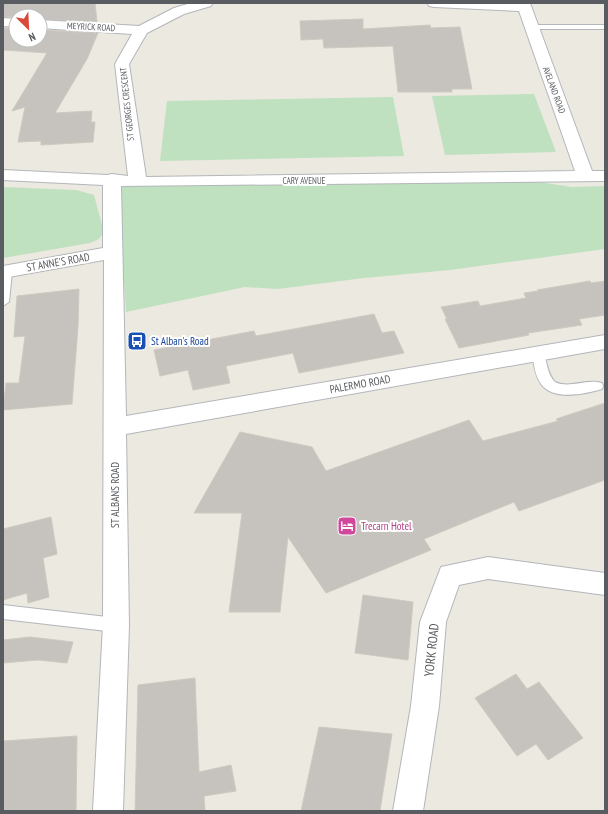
<svg xmlns="http://www.w3.org/2000/svg" width="608" height="814" font-family="'PT Sans Narrow',sans-serif">
<style>
.green{fill:#bfe1bf}
.building{fill:#c6c3be;stroke:#cfcabf}
.lines{fill:none;stroke-linecap:round;stroke-linejoin:round}
.lane-casing{stroke:#b3b6ba;stroke-width:2}
.street-casing{stroke:#b3b6ba;stroke-width:2}
.lane{fill:#fff;fill-rule:evenodd}
.street{fill:#fff;fill-rule:evenodd}
.labels{text-anchor:middle;stroke-width:4;stroke-linejoin:round;paint-order:stroke}
.far-street-label{font-size:9px;fill:#595c60;stroke:#fff}
.street-label{font-size:11px;fill:#595c60;stroke:#fff}
.transit-label{font-size:11px;fill:#164399;stroke:#fff;text-anchor:start}
.hotel-label{font-size:11px;fill:#b23c85;stroke:#fff;text-anchor:start}
.near-street-label{font-size:13px;fill:#595c60;stroke:#fff}
</style>
<rect width="100%" height="100%" fill="#ebe9e0"/>
<path class="green" d="M534,94L556,152L445,155L432,96Z
M393,97L404,156L160,161L167,101Z
M532,181L572,187L605,186V249L450,270L364,278L278,289L245,287L126,312L118,184L160,186Z
M3,187L76,190L94,195L104,232L99,239L90,243L3,258Z"/>
<path class="building" d="M3,3H95L97,22L40,19V16L3,17Z
M363,19V29L430,25L431,28L460,27L472,89H452V92H398L393,46L324,48L323,39L301,40L300,21Z
M3,28H16V40H40V30L98,33L87,59L55,113L92,111L91,122H95L93,142L41,145V141L18,142L25,107L12,111L47,53L3,50Z
M590,281L591,283L605,281V315L579,319L582,325L528,333L529,335L459,348L445,319H447L441,307L478,301L480,306L526,298L524,293L538,291L537,290Z
M79,289L78,327L72,404L3,410L6,383H19L25,336L14,337L17,296Z
M374,314L382,333L394,331L404,353L299,373L293,353L226,366L230,383L193,390L188,370L160,376L154,350L254,331L256,336Z
M605,403V480L519,511L514,502L424,539L431,550L326,593L288,537L280,612H229L242,513H194L240,432L312,447L326,471L469,420L483,441L558,421L556,419Z
M51,517L57,554L43,558L49,597L28,603L27,593L3,600V529Z
M363,595L413,602L408,660L355,653Z
M30,637L73,642L67,663L38,660L3,663V640Z
M516,674L527,689L539,682L583,738L548,760L536,744L517,756L475,698Z
M195,678L199,772L231,765L236,791L204,796L205,811H135L138,685Z
M319,727L392,734L380,811H301Z
M77,736L76,811H3V741Z"/>
<g class="lines">
<defs>
<path id="lane" d="M528,25H605V29H528Z
M6,267L12,271L9,302L3,306V268Z
M538,350L542,351C548,361 546,373 555,382C570,389 586,378 602,383L603,386L602,389C585,394 553,401 541,384C535,376 534,364 532,354L534,351Z
M3,605L116,618L122,620L124,625L122,630L116,632L3,619Z"/>
<path id="street" d="M191,3H213L211,6L184,14L147,33L129,64L146,177L575,171L519,11L434,7L429,6L427,3H530L592,171H605V181L121,186L126,416L605,335V349L126,434L129,625L123,811H93L103,625L104,260L3,278V266L103,248V185L3,180V170L107,175L112,174L128,176L115,64L132,34L40,28V20L139,26L174,8Z
M3,18L16,19V27L3,26Z
M488,557L605,573V595L488,579L459,585L446,622L439,706L423,811H393L411,706L420,622L441,567Z"/>
</defs>
<use href="#lane" class="lane-casing"/>
<use href="#street" class="street-casing"/>
<use href="#lane" class="lane"/>
<use href="#street" class="street"/>
</g>
<defs>
<symbol id="bus-square" viewBox="-11 -11 22 22"><rect x="-9" y="-9" width="18" height="18" rx="4" fill="#1a4fb4" stroke="#fff"/><path d="M-5-6H5V4H4V6H2V4H-2V6H-4V4H-5ZM-3.5-4V0h7V-4ZM-3.5 1.2v1.5H-2V1.2ZM2 1.2v1.5H3.5V1.2Z" fill="#fff"/></symbol>
<symbol id="hotel-square" viewBox="-11 -11 22 22"><rect x="-9" y="-9" width="18" height="18" rx="4" fill="#d1479c" stroke="#fff"/><path d="M-6-4.5h1.5V1H6V5H4.5V3h-9V5H-6ZM-4 0a1.8 1.8 0 1 1 3.6 0ZM.5 0V-2.5h3Q6-2.5 6 0Z" fill="#fff"/></symbol>
</defs>
<g fill-rule="evenodd">
<use href="#bus-square" x="126" y="330" width="22" height="22"/>
<use href="#hotel-square" x="336" y="515" width="22" height="22"/>
</g>
<g class="labels">
<g class="far-street-label">
<text transform="translate(91 27) rotate(3)" y="3">MEYRICK ROAD</text>
<text transform="translate(554 90) rotate(70)" y="3">AVELAND ROAD</text>
<text transform="translate(127 104) rotate(-96)" y="3">ST GEORGES CRESCENT</text>
<text x="304" y="184">CARY AVENUE</text>
</g>
<g class="street-label">
<text transform="translate(58 262) rotate(-10)" y="4">ST ANNE'S ROAD</text>
<text transform="translate(360 384) rotate(-10)" y="4">PALERMO ROAD</text>
<text transform="translate(115 495) rotate(-90)" y="4">ST ALBANS ROAD</text>
</g>
<g class="transit-label">
<text x="151" y="345">St Alban's Road</text>
</g>
<g class="hotel-label">
<text x="361" y="530">Trecarn Hotel</text>
</g>
<g class="near-street-label">
<text transform="translate(431 650) rotate(-84)" y="5">YORK ROAD</text>
</g>
</g>
<rect width="608" height="814" fill="none" stroke="#595c60" stroke-width="8"/>
<g transform="translate(28 28) rotate(156)"><circle r="19" fill="#ffffff" stroke="#bdbebf"/>
<path d="M0-3L7 15L0 10L-7 15Z" fill="#d94939"/>
<text y="-6" font-size="11" font-weight="bold" text-anchor="middle" fill="#595c60">N</text>
</g>
</svg>
